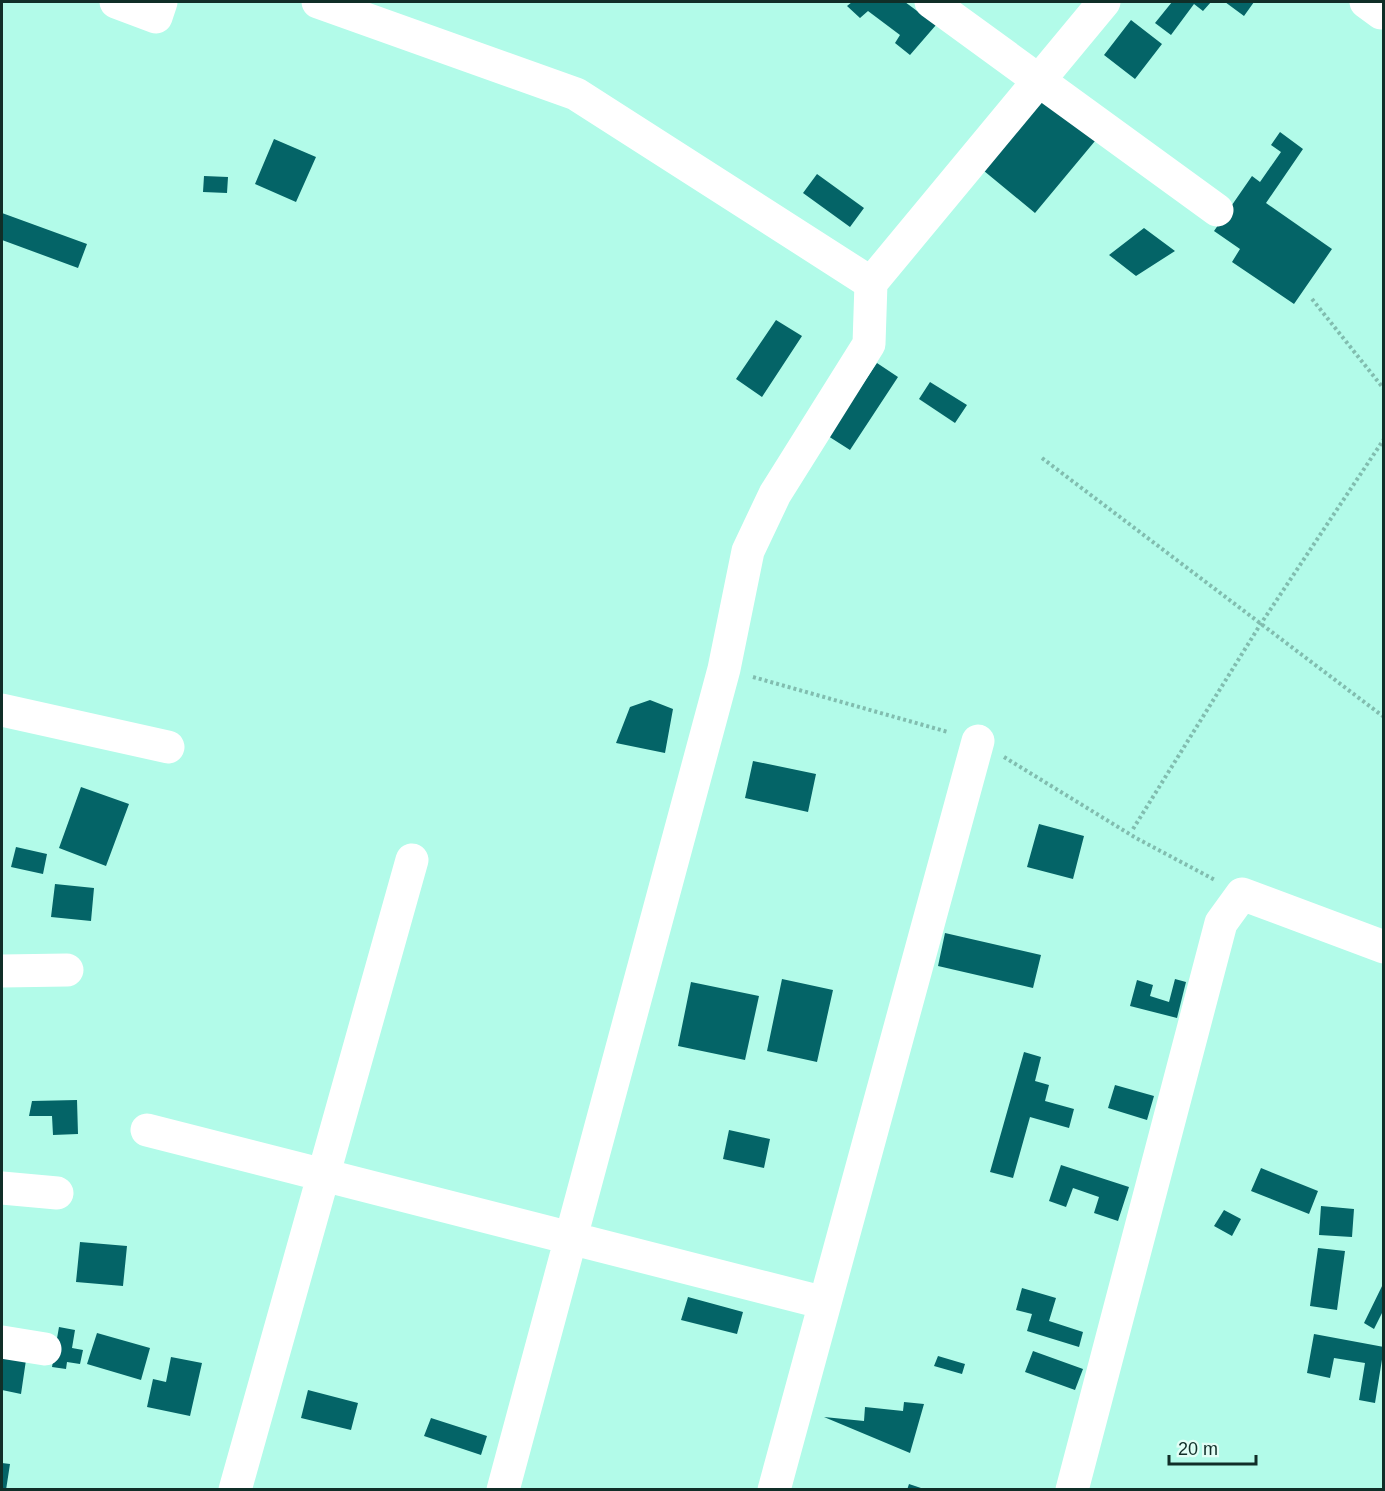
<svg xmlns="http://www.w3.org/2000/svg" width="1385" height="1491" font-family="Arial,sans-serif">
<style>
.building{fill:#046467}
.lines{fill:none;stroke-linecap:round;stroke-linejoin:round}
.path{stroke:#81bdaf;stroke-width:4;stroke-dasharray:3 3;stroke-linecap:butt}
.minor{stroke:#fff;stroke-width:33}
</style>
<rect width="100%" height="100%" fill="#b2fbe9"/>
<path class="building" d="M852,2H905L936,25L910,55L895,43L900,35L868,11L860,18L847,6Z
M1172,2H1211L1203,11L1194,4L1171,35L1155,23Z
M1225,2H1254L1244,16Z
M1131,20L1162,44L1135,79L1104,55Z
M1037,95L1095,141L1035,213L978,166Z
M1280,132L1303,149L1266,203L1332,249L1294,304L1232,262L1240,249L1214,231L1252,176L1260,182L1281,152L1271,145Z
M274,139L316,157L296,202L255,184Z
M817,174L864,208L850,227L803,193Z
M204,176L228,177L227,193L203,192Z
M2,213L87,244L78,268L2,240Z
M1144,228L1175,251L1136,276L1109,255Z
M776,320L802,336L762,397L736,379Z
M877,363L898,377L850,450L828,436Z
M930,382L967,405L955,423L919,399Z
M650,700L673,709L665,753L616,743L630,707Z
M753,761L816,774L808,812L745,798Z
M81,787L129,804L106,866L59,848Z
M1039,824L1084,836L1073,879L1027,867Z
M16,847L47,854L43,874L11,867Z
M55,884L94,888L91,921L51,917Z
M945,933L1041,955L1033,988L938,966Z
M782,979L833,990L817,1062L767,1051Z
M1175,979L1186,982L1177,1018L1130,1006L1137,980L1153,985L1150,996L1169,1002Z
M691,982L759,996L745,1060L678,1046Z
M1024,1052L1041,1057L1035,1081L1049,1085L1045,1101L1074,1109L1069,1128L1030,1117L1013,1178L990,1172Z
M1115,1085L1154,1096L1147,1120L1108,1108Z
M77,1100L78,1134L53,1135L52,1116H29L32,1101Z
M729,1130L770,1139L764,1168L723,1159Z
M1061,1165L1129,1187L1118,1221L1094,1213L1099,1197L1073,1188L1066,1207L1049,1201Z
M1261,1168L1318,1191L1309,1214L1251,1191Z
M1321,1206L1354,1209L1352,1237L1319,1235Z
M1224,1210L1241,1219L1232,1236L1214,1226Z
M80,1242L127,1246L123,1286L76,1282Z
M1318,1248L1345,1251L1337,1310L1310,1306Z
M1384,1282V1309L1374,1329L1364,1323Z
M1022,1288L1056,1298L1049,1321L1083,1332L1079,1347L1027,1331L1032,1314L1016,1310Z
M688,1297L743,1312L737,1334L681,1320Z
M59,1327L75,1330L72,1348L83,1350L80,1364L67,1362L66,1369L52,1367Z
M97,1333L150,1348L141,1380L87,1364Z
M1314,1334L1384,1347L1375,1403L1359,1400L1365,1363L1334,1358L1330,1378L1307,1373Z
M1033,1351L1083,1369L1075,1390L1025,1372Z
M2,1356L26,1360L21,1394L2,1390Z
M938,1356L965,1364L962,1374L934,1366Z
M171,1357L202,1363L190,1416L147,1407L153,1379L166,1382Z
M308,1390L358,1403L351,1430L301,1418Z
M904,1402L924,1404L910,1453L824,1417L864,1421L865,1407L903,1411Z
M431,1418L487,1436L481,1455L424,1436Z
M2,1463L10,1464L6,1490H2Z
M909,1484L924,1489L923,1490H907Z"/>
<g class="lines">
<path class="path" d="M1312,299L1384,389
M1042,458L1384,717
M753,677L948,732
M1004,757L1136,838L1215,880
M1133,829L1260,625L1384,439"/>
<path class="minor" d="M116,2L156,17L161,2
M318,2L576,94L871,283
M931,2L1217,210
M1366,2L1381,13
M2,710L168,747
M2,971L67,970
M147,1130L825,1303
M2,1188L57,1193
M2,1342L45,1349
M235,1490L412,860
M503,1490L724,669L748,551L775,494L869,344L871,283L1104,2
M774,1490L978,741
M1072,1490L1221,923L1242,894L1384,947"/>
</g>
<rect width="1385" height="1491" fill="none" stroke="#102e28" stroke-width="6"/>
<path d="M1169 1455v9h87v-9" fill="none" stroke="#102e28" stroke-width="3"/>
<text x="1178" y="1455" font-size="18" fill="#102e28" stroke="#e2fef6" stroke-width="4.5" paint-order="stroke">20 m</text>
</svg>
